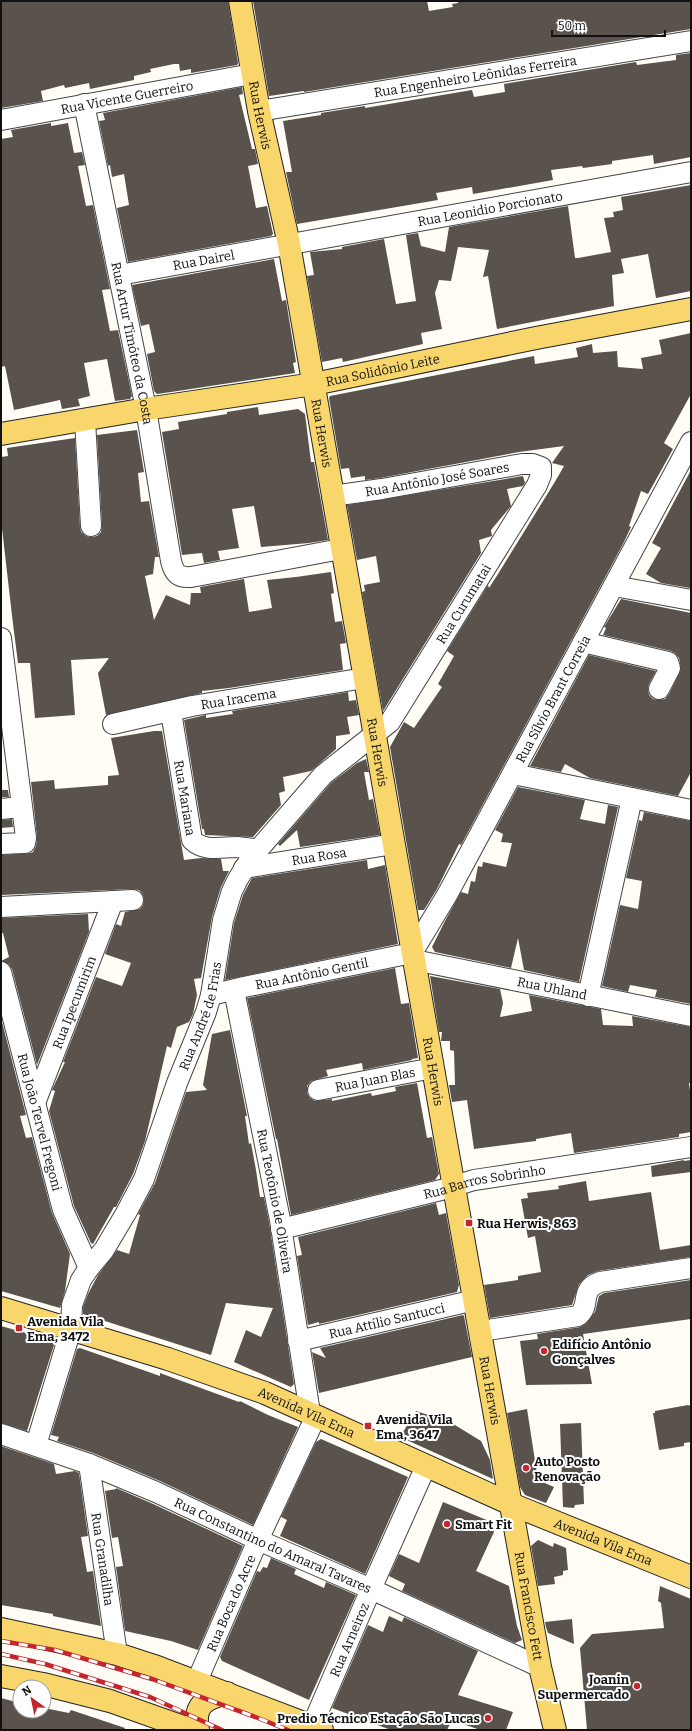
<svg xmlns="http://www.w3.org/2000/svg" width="692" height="1731" font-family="Bitter,serif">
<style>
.building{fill:#5a524d}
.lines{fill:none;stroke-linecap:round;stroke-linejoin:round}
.minor-casing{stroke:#444;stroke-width:22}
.major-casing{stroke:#222;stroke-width:24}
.minor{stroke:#fff;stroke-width:20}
.major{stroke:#f9d66b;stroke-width:22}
.rail-casing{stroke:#c4262e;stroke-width:4.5}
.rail{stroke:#fff;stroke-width:3;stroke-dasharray:9;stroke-linecap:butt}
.poi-dot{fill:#c4262e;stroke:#fff;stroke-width:1.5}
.labels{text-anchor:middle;stroke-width:4;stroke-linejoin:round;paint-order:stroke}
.street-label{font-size:13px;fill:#111;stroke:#fff}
.poi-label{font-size:13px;font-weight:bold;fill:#111;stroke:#fff;text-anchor:start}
</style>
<rect width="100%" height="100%" fill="#fffdf5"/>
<path class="building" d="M1,1H228L238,63L237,65L191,73V69L180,71L179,64H174L150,69L151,72L134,76V80L90,89L89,83L65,88L64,85L41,91L43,101L1,108Z
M253,1H427L429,11L453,7L452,4L458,3V1H691V29L304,92V91L269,96Z
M691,53V157L654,164L653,155L612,161V164L583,168L582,166L551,170L553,180L473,194L472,187L436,193L438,200L297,224L286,172H292L283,121L321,115V113L365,106V108L472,90L474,97L505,92L504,84L636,62L637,65L676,60V55Z
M242,87L243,94L239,95L252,149H255L258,164L248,166L256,208L267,206L273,234L271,236L128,262L117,208L129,205L124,174L112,177L110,165L108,166L99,121L105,120L103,113Z
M51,123V126L68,123L74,153L82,152L85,165L78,166L86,206L93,205L110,289L102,290L110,331L118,330L132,396L130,399L115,401L107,359L84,363L90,396L78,399L80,406L62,409L60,400L14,410L5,366L1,367V139L13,137L11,130Z
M691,185V291L656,298L648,254L621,259L624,273L612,275L614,306L497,329L488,276L483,277L489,250L458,247L451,281L439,280L435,293L442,329L421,333L423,344L343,362L342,358L322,362L307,276L314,275L310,252L342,249V247L384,239L396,304L416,301L406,235L418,233L421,246L445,252L449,227L568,206L575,258H578L611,252L604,218L614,217L613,212L623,210L621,197Z
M274,259L282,301L286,300L296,362L293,363L295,373L171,392L157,394L154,391L147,354L155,352L149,324L141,326L132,285Z
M691,333V394L664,443L673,449L648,494L641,491L629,526L631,527L623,544L461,845L459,844L437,889L424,910H418L390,747L404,722L414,728L442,687L438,684L454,656L447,651L488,585L489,588L498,574L556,480L564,466L552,463L564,446L519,452L380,478L365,480V476L351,478L349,468L341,469L329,398L330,396L534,356L535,364L578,357L576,348L592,344L593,353L617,351L618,367L643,369L641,358L662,354L659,340Z
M258,407L259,415L298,409L305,414L311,462H314L328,540L309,543L261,547L254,506L232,509L239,548L218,551L220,560L204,563L202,553L182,555L162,432L179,429L178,422L227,414V412Z
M137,430L144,472L138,473L141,502L149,501L159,557H155L153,574L145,576L154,620L166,595L190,605L191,593H201L200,587L244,579L249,612L272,608L267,580L296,577L331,572L334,593L331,594L335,622L342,621L346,643L340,644L343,670L229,688L202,691V693L106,715L98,673L109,658L71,660L75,715L35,718L30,663H18L13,624L1,520V457L8,456L7,448L75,438L80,527L81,532L86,536L92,537L97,536L101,532L102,525L97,435Z
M691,470V585L690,588L661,583L646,574L661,548L652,543Z
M523,476L525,483L523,486L507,489L511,506L491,530L492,536L479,540L481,553L383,711L362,592L365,591L364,585L380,582L376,556L357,560L347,505Z
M621,599L691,613V772L678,796L590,778L565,764L561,772L530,766L589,655L656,671L649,684L648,689L649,695L653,699L659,700L665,699L669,694L681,669L679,658L675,653L671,651L603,635L606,628L604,627Z
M348,692L349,701L356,700L359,715L347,717L350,734L336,736V749L311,771L283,777L285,791L279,793L281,805L253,837L205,835L204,829H202L184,720L206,715V718L233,714L232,711Z
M154,731H162L184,860L201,858L221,859L223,871H229L221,887L212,917L201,978L194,979L197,995L193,1014L189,1022L177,1027L171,1048L167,1046L145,1141L133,1174L116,1207H114L93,1244L91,1243L74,1206L49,1111L55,1091L52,1090L65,1062H63L96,977L122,986L131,963L105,954L116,924L121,926L125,912L140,909L143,905L144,899L142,893L139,890L132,889L1,895V855L30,853L33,852L36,846L37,837L31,782L54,780L55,789L108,785V776L119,775L111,738Z
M366,759L369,772H364L369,800L373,799L380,835L300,847L297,830L280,846L278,844L331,783L357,763Z
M518,787L585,800L580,819L605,824L608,805L618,807L579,982L524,970L518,938L511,968L435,952L432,947L445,921L461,892L468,894L471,881L475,882L478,866L482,867L483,862L506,867L512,843L501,842L503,834L495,830Z
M1,790H8L9,797H1Z
M644,812L691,821V1004L655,997L657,990L630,985L628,992L602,986L620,905L638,909L642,881L626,878L639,820L642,821Z
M12,819L13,827L1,828V820Z
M367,860L368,869L385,865L398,944L225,980L234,923L243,895L252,878Z
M88,914L89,932L37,1065L12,969L9,964L1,961L9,957L3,933H1V918Z
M395,968L401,1004L409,1003L418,1058L412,1059V1060L363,1070L362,1063L326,1070L328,1076L311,1081L307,1086V1093L310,1098L315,1101L332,1099V1101L371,1093L372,1096L396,1091L395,1087L417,1083L427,1138L432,1137L439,1174L435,1180L291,1215L277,1139H276L247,998Z
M430,976L500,989L503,1003L500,1017L532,1011L529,995L601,1009L603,1025L633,1026L632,1016L691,1027V1083H689L691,1098V1132L679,1134V1137L574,1153L571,1133L536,1139V1141L474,1149L467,1100L452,1102L449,1085H455L454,1051L450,1050V1041H441L442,1032H439Z
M1,1018L26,1115L20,1116L26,1138L32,1137L52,1213L70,1254L65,1291L60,1308L1,1291Z
M230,1030L247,1116H245L249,1144L251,1143L256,1170L260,1197H264L269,1222L294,1384L291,1387L234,1362L246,1330L261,1337L273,1308L226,1303L211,1355L83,1314V1307L88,1294L98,1275L117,1250L129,1254L140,1215L138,1214L155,1183L186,1092L207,1090L203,1085L212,1034Z
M684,1160V1161L691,1160V1172L652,1177L651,1166Z
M586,1181L589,1201L651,1192L660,1250L691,1245V1257L598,1271L588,1275L579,1284L572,1305L490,1318L484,1285L518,1280V1276L541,1272L535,1236L528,1238L521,1199L528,1198L527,1193L559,1189L558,1186Z
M436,1203L439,1215L446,1213L459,1285L457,1292L319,1324V1322L308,1325L297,1256L302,1255L298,1237Z
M691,1280V1319L583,1334L592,1384L526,1385L520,1341L538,1339L537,1334L580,1327L586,1324L595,1312L599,1296L604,1293Z
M463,1315L464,1316L472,1357L319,1393L312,1352L326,1358L320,1348Z
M1,1326L51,1340L54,1345L27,1431L1,1423Z
M80,1348L160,1376V1373L239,1402L240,1401L268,1415L298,1427L253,1525L160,1481L93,1453L57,1441L59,1437L51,1435L77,1349Z
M688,1405L691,1406V1442L684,1443V1446L659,1450L653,1413H655V1411Z
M527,1409L538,1480L554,1487L546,1503L525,1495L520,1487L507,1413Z
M416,1411L450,1422L481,1441L490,1460L493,1479L400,1437Z
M581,1423L584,1504L575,1505L574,1508L563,1507L560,1424Z
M321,1439L408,1477L365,1574L280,1536L287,1520L281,1517L316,1442Z
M1,1446L54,1464L56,1474L75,1471L79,1473L88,1536L81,1537L87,1572L93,1571L101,1626L53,1616V1614L1,1605Z
M116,1488L151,1503L243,1546L198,1650L171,1641L125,1631L116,1567L123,1566L118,1537L112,1538L105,1491L116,1489Z
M443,1502L489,1521L494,1532L476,1571L509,1586L517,1626L522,1640L515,1643L402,1591L405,1584L389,1576L399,1554L419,1563Z
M538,1540L553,1547L554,1543L566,1548L568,1570L563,1571V1575L554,1577L555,1584L538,1586L531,1546Z
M271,1558L296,1569L294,1574L324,1588L326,1582L356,1595L309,1700L222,1661L220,1657L257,1571L260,1572L263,1567L267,1568Z
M660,1586L691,1599V1730H587L580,1648L592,1634L664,1628L661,1603L658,1601Z
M389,1616L402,1622L404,1617L478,1651L458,1695L513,1712L506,1730H480L452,1720L447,1730H391L332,1708L368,1625L383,1632Z
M572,1619L574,1644L548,1633L546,1627L545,1622Z
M1,1698L20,1703V1711H44V1708L69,1713L71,1710L125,1728L124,1730H1Z"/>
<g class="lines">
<defs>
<g id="minor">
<path id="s1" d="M84,104L146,409L171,561C174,573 178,578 191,577L341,549"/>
<path id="s2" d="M259,111L691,41"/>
<path id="s3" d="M1,120L252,74"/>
<path id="s4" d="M119,275L691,172"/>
<path d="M85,420L91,526"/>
<path d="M614,586L691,600"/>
<path d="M1,638L26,838L25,843H23L1,844"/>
<path d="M583,642L668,662L670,668L659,689"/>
<path id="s5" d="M171,712L192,840C204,852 221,847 237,847C244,848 251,849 258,849"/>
<path id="s6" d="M113,724L192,706L365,678"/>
<path d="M513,774L691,810"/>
<path d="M1,809L21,807"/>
<path id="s7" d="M244,868L394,844"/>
<path d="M1,907L133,900"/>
<path id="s8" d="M414,960L691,1016"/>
<path id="s9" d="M1,972L59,1195L63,1210L89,1268"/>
<path id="s10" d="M234,990L280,1220L310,1413"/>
<path id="s11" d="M211,995L244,987L412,953L447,895L691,442"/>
<path d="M588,996L632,798"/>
<path id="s12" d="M318,1090L433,1068"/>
<path id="s13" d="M35,1103L113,901"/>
<path id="s14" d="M281,1229L441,1190L474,1180L691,1147"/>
<path d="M481,1331L578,1316C592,1305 578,1290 600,1282L691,1268"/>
<path id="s15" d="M298,1341L475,1300"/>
<path id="s16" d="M1,1434L89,1464L156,1492L258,1540L371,1589L540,1667"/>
<path id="s17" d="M36,1445L71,1329L72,1305L81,1280L89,1268L104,1250L126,1213L144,1179L177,1083L206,1012L211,995L223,920L232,891L238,879L251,858L323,775L390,722L537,485L541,475V467L533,464H522L382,489L332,496"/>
<path id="s18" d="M89,1464L117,1654"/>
<path id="s19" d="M197,1681L258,1540L316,1416"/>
<path id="s20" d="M312,1726L371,1589L426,1466"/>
</g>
<g id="major">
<path id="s21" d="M240,1L259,111L289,244L445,1137L540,1667L555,1730"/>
<path id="s22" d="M1,434L146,409L314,384L536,338L691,309"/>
<path id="s23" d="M1,1308L168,1359L265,1393L511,1504L691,1577"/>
<path d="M1,1629L117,1654L157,1667L322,1730"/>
<path d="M1,1676L43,1684L110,1701L192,1730"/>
<path d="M198,1730C193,1704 205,1699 227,1693"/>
</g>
</defs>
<use href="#minor" class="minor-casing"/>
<use href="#major" class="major-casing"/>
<use href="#minor" class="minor"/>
<use href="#major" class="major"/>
<defs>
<path id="rail" d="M1,1641L55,1650L152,1679L258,1718L288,1730
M1,1654L45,1664L150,1697L222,1730"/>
</defs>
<use href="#rail" class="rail-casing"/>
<use href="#rail" class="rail"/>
</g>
<g class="poi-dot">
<rect x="465" y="1219" width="8" height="8" rx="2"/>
<rect x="15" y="1324" width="8" height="8" rx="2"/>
<circle cx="544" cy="1351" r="4"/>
<rect x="364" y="1422" width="8" height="8" rx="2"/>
<circle cx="526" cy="1468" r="4"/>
<circle cx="447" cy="1524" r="4"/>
<circle cx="637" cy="1686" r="4"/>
<circle cx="488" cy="1718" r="4"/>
</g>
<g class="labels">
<g class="street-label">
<text dy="5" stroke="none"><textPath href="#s2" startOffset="219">Rua Engenheiro Leônidas Ferreira</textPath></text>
<text dy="5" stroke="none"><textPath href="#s3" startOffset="128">Rua Vicente Guerreiro</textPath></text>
<text dy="5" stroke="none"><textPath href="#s21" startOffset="116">Rua Herwis</textPath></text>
<text dy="5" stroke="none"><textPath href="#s4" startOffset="377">Rua Leonidio Porcionato</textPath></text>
<text dy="5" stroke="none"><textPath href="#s4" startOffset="86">Rua Dairel</textPath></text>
<text dy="5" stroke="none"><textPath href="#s1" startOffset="244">Rua Artur Timóteo da Costa</textPath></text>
<text dy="5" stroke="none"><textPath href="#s22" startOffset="387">Rua Solidônio Leite</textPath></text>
<text dy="5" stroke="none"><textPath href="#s21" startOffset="440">Rua Herwis</textPath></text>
<text transform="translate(437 479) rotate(-10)" y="5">Rua Antônio José Soares</text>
<text dy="5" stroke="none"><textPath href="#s17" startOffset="966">Rua Curumatai</textPath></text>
<text dy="5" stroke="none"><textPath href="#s6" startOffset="128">Rua Iracema</textPath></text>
<text dy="5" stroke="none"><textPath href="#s11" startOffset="496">Rua Sílvio Brant Correia</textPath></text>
<text dy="5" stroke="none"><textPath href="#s21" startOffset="764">Rua Herwis</textPath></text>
<text dy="5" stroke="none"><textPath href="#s5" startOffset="87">Rua Mariana</textPath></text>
<text dy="5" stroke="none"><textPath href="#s7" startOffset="76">Rua Rosa</textPath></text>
<text dy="5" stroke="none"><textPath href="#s11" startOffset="103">Rua Antônio Gentil</textPath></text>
<text dy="5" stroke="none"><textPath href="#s8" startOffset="141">Rua Uhland</textPath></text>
<text dy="5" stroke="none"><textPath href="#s13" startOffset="108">Rua Ipecumirim</textPath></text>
<text dy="5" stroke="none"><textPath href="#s17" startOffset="464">Rua André de Frias</textPath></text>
<text dy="5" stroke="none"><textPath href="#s21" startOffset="1088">Rua Herwis</textPath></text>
<text dy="5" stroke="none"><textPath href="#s12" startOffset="58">Rua Juan Blas</textPath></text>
<text dy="5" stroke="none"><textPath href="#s9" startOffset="155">Rua João Tervel Fregoni</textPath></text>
<text dy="5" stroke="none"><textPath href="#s14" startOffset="209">Rua Barros Sobrinho</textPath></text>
<text dy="5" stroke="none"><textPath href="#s10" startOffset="215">Rua Teotônio de Oliveira</textPath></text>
<text dy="5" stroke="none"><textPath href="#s15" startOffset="91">Rua Attílio Santucci</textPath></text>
<text dy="5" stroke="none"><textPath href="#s21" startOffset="1412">Rua Herwis</textPath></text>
<text dy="5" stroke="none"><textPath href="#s23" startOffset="323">Avenida Vila Ema</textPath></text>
<text dy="5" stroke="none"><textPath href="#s23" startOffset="647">Avenida Vila Ema</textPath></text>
<text dy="5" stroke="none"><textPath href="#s16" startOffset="294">Rua Constantino do Amaral Tavares</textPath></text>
<text dy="5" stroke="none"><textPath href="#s18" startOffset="96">Rua Granadilha</textPath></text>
<text dy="5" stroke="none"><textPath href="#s19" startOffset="85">Rua Boca do Acre</textPath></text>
<text dy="5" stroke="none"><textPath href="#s21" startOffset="1631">Rua Francisco Fett</textPath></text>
<text dy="5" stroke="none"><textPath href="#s20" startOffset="94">Rua Arneiroz</textPath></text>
</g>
<g class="poi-label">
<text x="477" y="1228">Rua Herwis, 863</text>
<text x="27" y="1326">Avenida Vila<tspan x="27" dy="15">Ema, 3472</tspan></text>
<text x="552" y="1349">Edifício Antônio<tspan x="552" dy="15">Gonçalves</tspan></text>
<text x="376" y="1424">Avenida Vila<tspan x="376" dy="15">Ema, 3647</tspan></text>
<text x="534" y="1466">Auto Posto<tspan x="534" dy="15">Renovação</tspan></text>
<text x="455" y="1529">Smart Fit</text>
<text x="629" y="1684" text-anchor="end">Joanin<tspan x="629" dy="15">Supermercado</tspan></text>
<text x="480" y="1723" text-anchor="end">Predio Técnico Estação São Lucas</text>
</g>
</g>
<rect width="692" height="1731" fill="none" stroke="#111111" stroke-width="4"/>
<g transform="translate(32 1699) rotate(327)"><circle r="19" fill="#ffffff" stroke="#a0a0a0"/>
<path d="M0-3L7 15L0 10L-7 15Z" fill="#c4262e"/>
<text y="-6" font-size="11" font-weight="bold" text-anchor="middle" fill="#111111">N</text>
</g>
<path d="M552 30v6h113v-6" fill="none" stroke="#111111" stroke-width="2"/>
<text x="558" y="30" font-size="12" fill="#111111" stroke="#ffffff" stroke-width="3" paint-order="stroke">50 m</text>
</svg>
